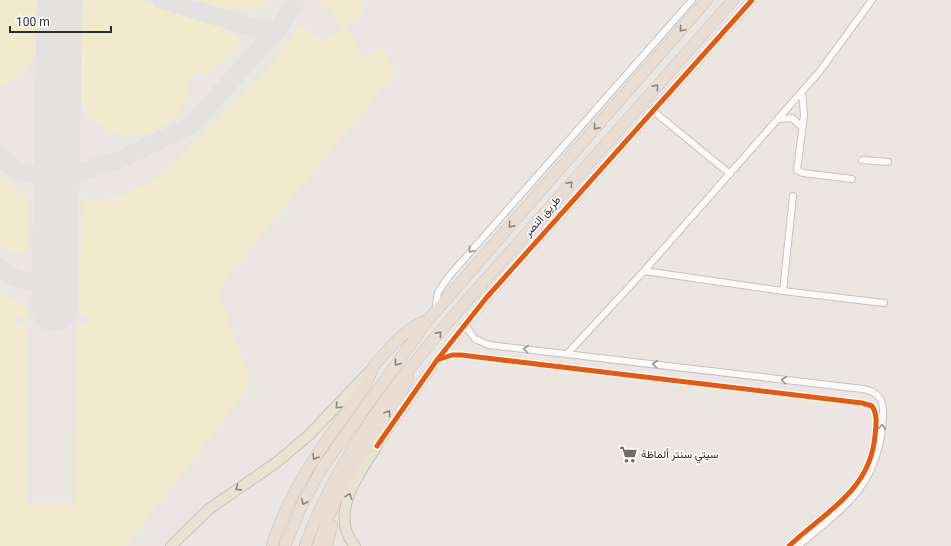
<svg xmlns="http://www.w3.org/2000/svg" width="951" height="546" font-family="Roboto,Vazirmatn,sans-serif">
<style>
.sand{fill:#f2eacd}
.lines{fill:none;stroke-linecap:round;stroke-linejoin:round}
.taxiway{stroke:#e4e2e0;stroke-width:18}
.runway{stroke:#e4e2e0;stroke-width:46}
.street-casing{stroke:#c4c2c3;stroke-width:8}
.secondary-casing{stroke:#c4c2c3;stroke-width:10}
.primary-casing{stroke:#c6c4c2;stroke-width:12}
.highway-casing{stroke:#c6c4c2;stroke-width:12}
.street{stroke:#fcfbfa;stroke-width:6}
.secondary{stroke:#fcfbfa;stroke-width:9}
.primary{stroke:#e9e3d3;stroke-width:10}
.highway{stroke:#e9ddd4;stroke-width:11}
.cycleway-casing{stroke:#fff;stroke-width:8}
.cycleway{stroke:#e8590c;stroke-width:5}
.oneway{stroke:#8a8480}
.oneway2{stroke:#949493}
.oneway3{stroke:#8a8880}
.labels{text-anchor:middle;stroke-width:3;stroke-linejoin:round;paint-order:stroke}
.street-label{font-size:11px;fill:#2c2c2c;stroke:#fff}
.poi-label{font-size:11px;fill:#2c2c2c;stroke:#fff;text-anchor:start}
</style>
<rect width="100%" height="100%" fill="#ebe6e1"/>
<path class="sand" d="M0,0H36L35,58L22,73L0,86Z
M82,0H136L221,27L242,41L235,50L206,75L201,70L189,79C188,85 189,92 187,97C170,146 101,149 81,101C78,94 80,83 80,76C81,51 81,25 82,0Z
M197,0H272L252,10L227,9Z
M316,0H360L365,11L346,26L364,59L383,46L395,73L223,282L220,297L249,376L246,391L126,546H0V293L26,306L27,317L13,318V325H27L28,503H75L78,323H88L87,315H79L82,198L96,201L122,196L155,180L268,69L300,25L320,40C333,39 345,30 336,17C332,10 322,5 316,0Z
M0,175L29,200L28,248L16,252L4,247L0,243Z"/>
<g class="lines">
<path class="taxiway" d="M161,0L261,30L278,29L296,0
M0,156C18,173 24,177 48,169L57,152
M56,180L119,160L190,126L278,29
M0,268C22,286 34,285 54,265"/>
<path class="runway" d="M54,308L60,0"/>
<defs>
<path id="street" d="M802,92L804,115L797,170L803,173L852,179
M652,110L730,174
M779,119L792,118L802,127
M862,160L888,162
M644,271L783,291L884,303
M783,291L793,196
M435,311L438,292L450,275L692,0
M465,325L475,339L489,345L863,389C880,392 884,401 883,417C879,485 847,505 798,546
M567,354L644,271L820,71L872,0
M438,359L452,355H461L862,403L872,406C878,415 876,426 875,436C870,491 825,512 789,546"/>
<path id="secondary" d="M380,441L437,360L487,297L752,0"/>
<path id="primary" d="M171,546L209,509L277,462L309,435L369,372
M355,546C328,515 359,473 377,446"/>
<path id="highway" d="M478,289L487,297
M367,445L383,436
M272,546C289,488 329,437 363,389C368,382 370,374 373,367C376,362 382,357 385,353C398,339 409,327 428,320
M285,546L302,505L322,468L428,320L707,0
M305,546C347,428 438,334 519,242C591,161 662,81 733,0
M318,546C329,511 345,477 366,446C380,424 398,403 408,378
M327,546L332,525"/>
</defs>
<use href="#street" class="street-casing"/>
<use href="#secondary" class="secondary-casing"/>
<use href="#primary" class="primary-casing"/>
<use href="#highway" class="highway-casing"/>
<use href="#street" class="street"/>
<use href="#secondary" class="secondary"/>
<use href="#primary" class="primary"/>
<use href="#highway" class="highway"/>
<defs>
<path id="cycleway" d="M437,360L452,355H461L862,403L872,406C878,415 876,426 875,436C870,491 825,512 789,546
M377,446L437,360L487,297L752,0"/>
</defs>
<use href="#cycleway" class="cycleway-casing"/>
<use href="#cycleway" class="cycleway"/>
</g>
<defs><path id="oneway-chevron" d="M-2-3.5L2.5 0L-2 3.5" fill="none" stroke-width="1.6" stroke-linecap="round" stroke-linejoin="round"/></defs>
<g class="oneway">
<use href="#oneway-chevron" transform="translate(682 29) rotate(131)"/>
<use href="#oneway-chevron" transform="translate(656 87) rotate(-49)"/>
<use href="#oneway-chevron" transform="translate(596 127) rotate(131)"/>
<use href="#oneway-chevron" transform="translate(570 184) rotate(-49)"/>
<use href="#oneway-chevron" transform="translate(511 225) rotate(131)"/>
<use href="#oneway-chevron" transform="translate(439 334) rotate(-49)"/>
<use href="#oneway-chevron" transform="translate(397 363) rotate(126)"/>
<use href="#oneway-chevron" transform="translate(388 413) rotate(-56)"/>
<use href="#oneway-chevron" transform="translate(315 457) rotate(121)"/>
<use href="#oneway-chevron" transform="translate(304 502) rotate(116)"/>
</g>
<g class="oneway2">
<use href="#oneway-chevron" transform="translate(471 250) rotate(131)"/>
<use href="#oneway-chevron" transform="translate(526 349) rotate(-173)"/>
<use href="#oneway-chevron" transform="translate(655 364) rotate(-173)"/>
<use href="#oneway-chevron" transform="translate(784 380) rotate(-173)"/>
<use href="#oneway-chevron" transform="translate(882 427) rotate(-85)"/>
</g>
<g class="oneway3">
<use href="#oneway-chevron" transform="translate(338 406) rotate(133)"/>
<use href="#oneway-chevron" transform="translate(238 488) rotate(147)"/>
<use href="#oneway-chevron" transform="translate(349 496) rotate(-71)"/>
</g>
<defs>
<symbol id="supermarket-bare" viewBox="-9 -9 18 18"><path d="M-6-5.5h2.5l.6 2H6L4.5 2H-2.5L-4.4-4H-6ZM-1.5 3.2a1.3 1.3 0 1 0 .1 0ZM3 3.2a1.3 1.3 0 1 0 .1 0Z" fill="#6f6d6b" stroke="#fff" stroke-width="2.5" paint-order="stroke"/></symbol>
</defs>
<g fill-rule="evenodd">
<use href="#supermarket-bare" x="616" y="442" width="25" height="25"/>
</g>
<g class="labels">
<g class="street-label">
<text transform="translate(542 216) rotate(-49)" y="4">طريق النصر</text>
</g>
<g class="poi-label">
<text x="641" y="458">سيتي سنتر ألماظة</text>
</g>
</g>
<path d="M10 26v6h101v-6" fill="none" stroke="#2c2c2c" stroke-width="2"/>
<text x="16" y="26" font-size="12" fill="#2c2c2c" stroke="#ffffff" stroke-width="3" paint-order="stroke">100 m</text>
</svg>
